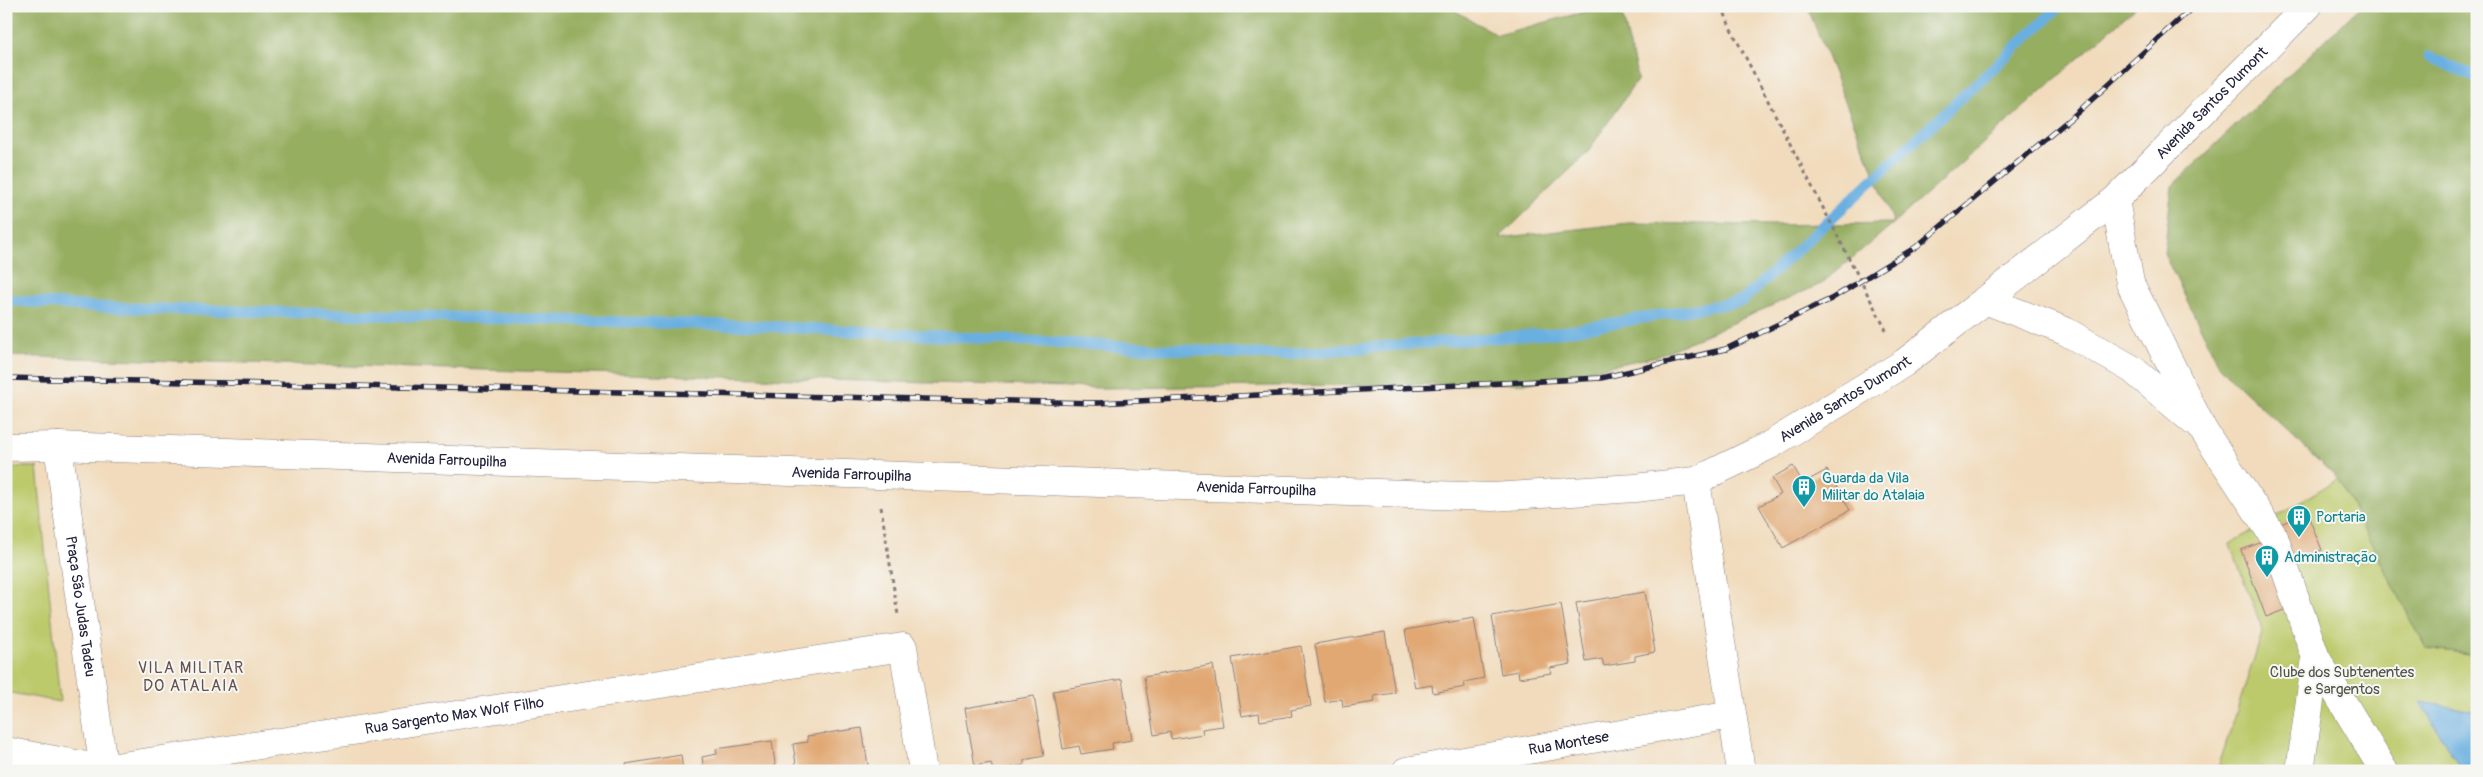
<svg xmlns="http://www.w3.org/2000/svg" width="2483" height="777" font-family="Pangolin,sans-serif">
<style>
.green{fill:#bdca6c;stroke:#707654}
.forest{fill:#96ae60;stroke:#5c684e}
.water{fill:#69afe0;stroke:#46688e}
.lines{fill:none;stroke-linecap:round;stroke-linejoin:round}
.stream{stroke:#69afe0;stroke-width:11}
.building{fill:#e1a873}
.minor-casing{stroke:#8a7e7c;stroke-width:29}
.tertiary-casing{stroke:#8a7e7c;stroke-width:29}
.path{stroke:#8a7e7c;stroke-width:3;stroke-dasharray:4 4;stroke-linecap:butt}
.minor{stroke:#fff;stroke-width:28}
.tertiary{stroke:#fff;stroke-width:28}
.rail-casing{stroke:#22223b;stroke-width:5.5}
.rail{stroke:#f6f6f2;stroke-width:4;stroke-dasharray:11;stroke-linecap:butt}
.labels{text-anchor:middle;stroke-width:4;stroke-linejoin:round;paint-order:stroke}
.street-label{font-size:15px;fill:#22223b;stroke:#f6f6f2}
.culture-label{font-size:15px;fill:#0d838f;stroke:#f6f6f2;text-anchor:start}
.park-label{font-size:15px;fill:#50544a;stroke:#f6f6f2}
.neighbourhood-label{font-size:16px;letter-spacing:1px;fill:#65514f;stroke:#f6f6f2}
</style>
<rect width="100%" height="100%" fill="#f6f6f2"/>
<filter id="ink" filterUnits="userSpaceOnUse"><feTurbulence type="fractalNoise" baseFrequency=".02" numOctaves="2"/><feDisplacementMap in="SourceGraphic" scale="10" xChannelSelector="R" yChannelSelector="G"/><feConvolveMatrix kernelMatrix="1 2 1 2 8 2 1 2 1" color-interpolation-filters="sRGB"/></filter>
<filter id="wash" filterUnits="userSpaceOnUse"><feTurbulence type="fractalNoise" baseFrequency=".0096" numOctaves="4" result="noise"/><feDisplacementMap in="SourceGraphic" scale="20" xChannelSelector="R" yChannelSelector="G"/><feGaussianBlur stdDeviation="1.12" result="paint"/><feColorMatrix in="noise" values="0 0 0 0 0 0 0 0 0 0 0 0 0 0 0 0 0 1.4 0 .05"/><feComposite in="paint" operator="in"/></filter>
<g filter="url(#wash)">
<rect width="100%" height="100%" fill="#f1dbbc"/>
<path class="green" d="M6,467H37L60,702L6,692Z
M2338,479L2426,648L2477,655V771H2217L2263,631L2230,544Z"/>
<path class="forest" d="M6,6H1447L1497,35L1607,6H1620L1638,79L1586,154L1499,238L1629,223L1770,225L1894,223L1807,6H2137L1894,223L1821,284L1657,356L1529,383L1101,388L6,356Z
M2361,6H2477V655L2426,648L2338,479L2221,369L2164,254L2172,186Z"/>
<path class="water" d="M2420,702L2477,711V771H2462Z"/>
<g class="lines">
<path class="stream" d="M2429,57L2477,77
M6,300L96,307L763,326L1274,355L1555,333L1742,301L2060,6"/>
</g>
<g id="blocks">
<path class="building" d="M1793,466L1803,483L1827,470L1850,510L1783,548L1759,506L1781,494L1772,478Z
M2307,513L2322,550L2290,563L2276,526Z
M2268,540L2294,606L2266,617L2241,550Z
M1645,592L1655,652L1635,656V661L1604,666L1602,659L1586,662L1576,603Z
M1561,604L1571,664L1550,668L1551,673L1519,678L1518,671L1501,674L1492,616Z
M1474,618L1484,678L1464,682L1465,687L1433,693L1432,685L1415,688L1405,630Z
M1385,632L1395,693L1374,696L1375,702L1343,707L1342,699L1325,702L1315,644Z
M1301,646L1311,706L1291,710L1292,716L1260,721L1259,713L1242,716L1232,658Z
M1213,665L1223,726L1202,729L1203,734L1171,739L1170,732L1154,735L1144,677Z
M1122,679L1132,740L1112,743L1113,749L1081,754L1079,746L1063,749L1053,691Z
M1034,696L1044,756L1024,760V765L993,771L991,763L975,766L965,708Z
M862,728L869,771H797L793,744L808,742L807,736Z
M772,741L776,771H704L702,757L717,754L716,749Z
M681,755L683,771H627L626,764Z"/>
</g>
</g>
<g filter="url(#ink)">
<use href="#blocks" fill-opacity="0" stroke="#8a7e7c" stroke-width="1"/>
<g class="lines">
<defs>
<g id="minor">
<path id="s1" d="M58,446L104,771"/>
<path id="s2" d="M6,447L58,446L1492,497L1635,488L1696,481L1770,445L1904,363L2115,200"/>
<path d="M1696,481L1741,771"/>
<path d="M2274,537L2316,658L2300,771"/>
<path d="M2316,658L2384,771"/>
<path id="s3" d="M6,751L103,769L903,647L923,771"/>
<path id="s4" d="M1406,771L1732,715"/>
</g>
<g id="tertiary">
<path d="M1985,300L2065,331L2132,369L2193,421"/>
<path id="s5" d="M2274,537L2203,430L2130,283L2115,200L2308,6"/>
</g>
</defs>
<use href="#minor" class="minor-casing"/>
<use href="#tertiary" class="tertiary-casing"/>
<path class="path" d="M1722,6L1730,27L1888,334
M881,507L898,615"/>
<use href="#minor" class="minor"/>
<use href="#tertiary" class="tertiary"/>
<defs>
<path id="rail" d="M6,378L1098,403L1601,378L1726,349L1831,299L1916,247L2077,113L2194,6"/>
</defs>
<use href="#rail" class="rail-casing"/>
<use href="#rail" class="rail"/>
</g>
</g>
<defs>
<symbol id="building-pin" viewBox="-11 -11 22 30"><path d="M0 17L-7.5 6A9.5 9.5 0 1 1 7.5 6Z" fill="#0f9aa8" stroke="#f6f6f2"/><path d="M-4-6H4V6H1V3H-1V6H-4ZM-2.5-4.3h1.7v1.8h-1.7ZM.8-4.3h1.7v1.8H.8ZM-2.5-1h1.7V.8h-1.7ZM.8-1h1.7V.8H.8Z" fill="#fff"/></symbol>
</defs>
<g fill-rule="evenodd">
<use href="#building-pin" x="1790" y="473" width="28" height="38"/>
<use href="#building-pin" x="2285" y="503" width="28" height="38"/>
<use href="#building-pin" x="2253" y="543" width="28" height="38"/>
</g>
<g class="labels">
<g class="street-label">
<text dy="5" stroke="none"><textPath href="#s5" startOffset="514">Avenida Santos Dumont</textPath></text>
<text dy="5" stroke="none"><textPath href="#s2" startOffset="1862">Avenida Santos Dumont</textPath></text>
<text dy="5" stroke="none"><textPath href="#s2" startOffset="441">Avenida Farroupilha</textPath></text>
<text dy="5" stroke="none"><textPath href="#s2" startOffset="846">Avenida Farroupilha</textPath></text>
<text dy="5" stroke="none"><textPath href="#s2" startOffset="1251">Avenida Farroupilha</textPath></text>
<text dy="5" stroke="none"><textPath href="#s1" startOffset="162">Praça São Judas Tadeu</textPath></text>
<text dy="5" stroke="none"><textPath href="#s3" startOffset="454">Rua Sargento Max Wolf Filho</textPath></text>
<text dy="5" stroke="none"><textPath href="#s4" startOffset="165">Rua Montese</textPath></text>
</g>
<g class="culture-label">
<text x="1822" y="483">Guarda da Vila<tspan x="1822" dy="17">Militar do Atalaia</tspan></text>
<text x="2316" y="522">Portaria</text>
<text x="2284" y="562">Administração</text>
</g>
<g class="park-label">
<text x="2342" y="677">Clube dos Subtenentes<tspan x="2342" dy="17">e Sargentos</tspan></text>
</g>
<g class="neighbourhood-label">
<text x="191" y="673">VILA MILITAR<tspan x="191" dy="18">DO ATALAIA</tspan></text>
</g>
</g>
<rect width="2483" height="777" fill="none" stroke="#f6f6f2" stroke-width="25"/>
</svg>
